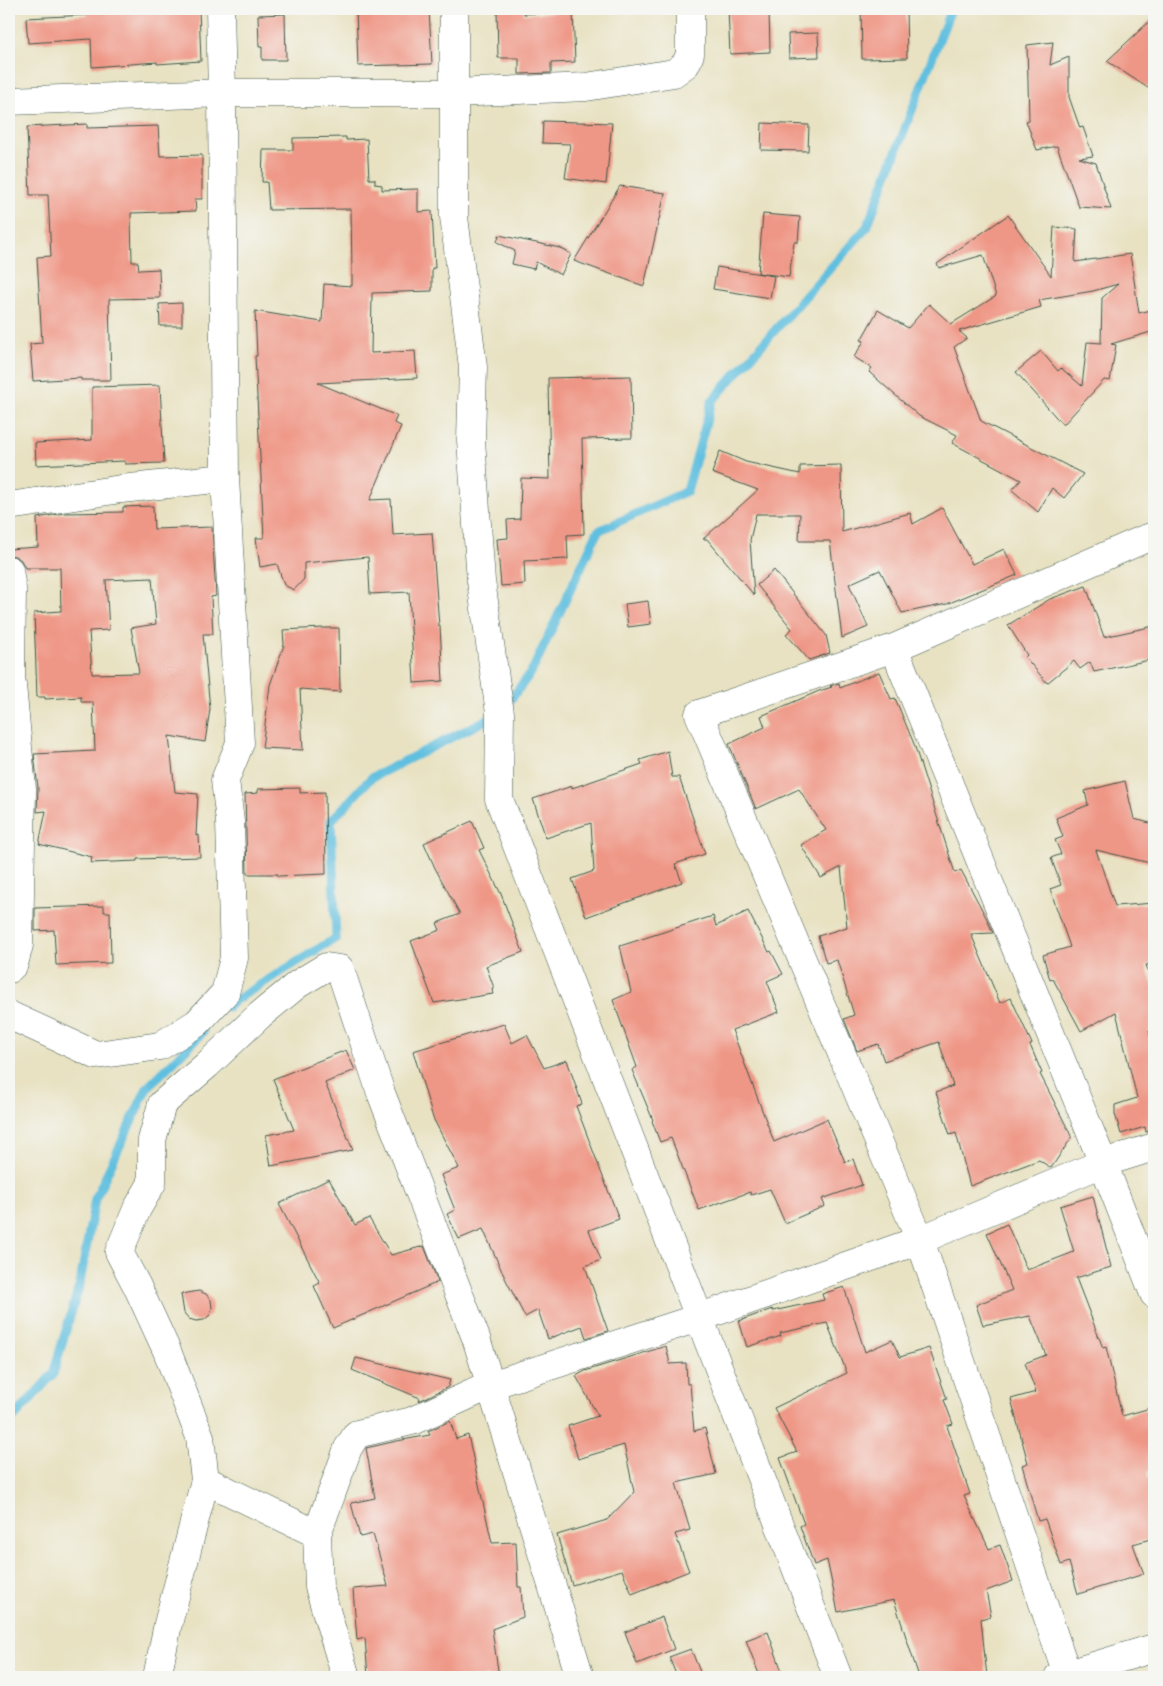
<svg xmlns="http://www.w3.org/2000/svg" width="1163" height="1686" font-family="'Gentium Book Plus',serif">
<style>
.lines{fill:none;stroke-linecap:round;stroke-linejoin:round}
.stream{stroke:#61bfdf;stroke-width:9}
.building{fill:#ef9786;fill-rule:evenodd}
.minor-casing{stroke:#3d5649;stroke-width:29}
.minor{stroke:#fff;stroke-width:28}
</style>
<rect width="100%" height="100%" fill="#f6f6f2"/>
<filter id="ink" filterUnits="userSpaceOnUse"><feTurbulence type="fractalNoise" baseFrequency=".02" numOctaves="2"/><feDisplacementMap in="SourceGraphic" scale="10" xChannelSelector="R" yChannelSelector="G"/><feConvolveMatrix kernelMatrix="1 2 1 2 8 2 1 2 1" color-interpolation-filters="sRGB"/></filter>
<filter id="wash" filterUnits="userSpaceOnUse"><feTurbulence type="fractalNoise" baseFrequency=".0096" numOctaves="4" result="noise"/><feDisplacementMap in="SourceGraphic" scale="20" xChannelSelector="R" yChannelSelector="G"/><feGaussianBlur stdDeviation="1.12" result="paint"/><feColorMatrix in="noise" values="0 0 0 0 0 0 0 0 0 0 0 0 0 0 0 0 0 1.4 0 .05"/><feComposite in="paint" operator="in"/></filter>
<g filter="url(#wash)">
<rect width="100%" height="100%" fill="#e8e2c2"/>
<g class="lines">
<path class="stream" d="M505,707L532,671L598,531L687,491L712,401L867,227L951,9
M228,1007L234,1001L336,938L331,821L371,778L496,715
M9,1423L53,1374L80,1283L95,1199L147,1088L203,1032"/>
</g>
<g id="blocks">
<path class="building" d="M88,9H199L201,61L157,64V62L92,67L91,39L28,43L26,18L88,15Z
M356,9H429L432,64L358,66Z
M497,9H524V14L573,11L575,62L551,63V73L519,74V58H498Z
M728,9H769L770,52L730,54Z
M861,9H906L907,58L862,59Z
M285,14L286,60H262V47H259L258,15Z
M1154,17V92L1107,61Z
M818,33L819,57L789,58L788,34Z
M1053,42L1050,65L1069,57V97L1080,128L1083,127L1093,156L1079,158L1096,163L1111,209L1079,207L1057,146L1037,150L1026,121L1029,120L1027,45Z
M543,121L612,123L606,184L565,178L570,144L542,143Z
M762,123L809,125L808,151L761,150Z
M87,124V128L158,126L160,156L202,155V199H195L196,211L131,213L132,262H138L139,270L159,269L160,298L109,299L111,380H81V378L33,381L30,344L42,343L37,257L51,256L48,195H30L27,127Z
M346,137V140L367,139L369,179H375V184L382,185V190L418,189V212L432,211L435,268H432V291L372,293L371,353L415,351L417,378L318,383L397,416L394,423L401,426L370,500L391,499L393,535L432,533L439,626H440L443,681L414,683L409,592L370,594L368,557L304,563V579L294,590L284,585L277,564L260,567L256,538H264L255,356H257L255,311L322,322L324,284L352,286V272L351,209L269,210L267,182H262L263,150H293V138Z
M620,186L665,193L644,286L574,261Z
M763,214L800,217L798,242H794L789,277L758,273Z
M1008,215L1051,276L1054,227L1077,229L1075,262L1130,254L1139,313L1154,309V331L1111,344L1116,345L1110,381L1104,380L1063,425L1016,372L1041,351L1058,371L1061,368L1082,386L1087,342L1101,343L1102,298L1118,284L1093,291L1039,300L1041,307L959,331L967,338L954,347L981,421L1083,474L1064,498L1052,488L1038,512L1012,490L1021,480L952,443L957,435L919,416L869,372L872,368L854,357L864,341L861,340L878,310L908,328L929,304L951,324L996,296L983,255L939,268L937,264Z
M499,235L560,248L571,254L561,275L536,262L534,269L512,264L515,251L497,242Z
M717,267L774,276L770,298L713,289Z
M182,303V326H160L159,304Z
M631,376L632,438L582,439L584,534L567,535L568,559L524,561L525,584L501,586L497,539L508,538L507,520L520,519L521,478L550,479L548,378Z
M160,385L164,463L125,464V461L36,465L35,443L92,440V387Z
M720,451L746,462L800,474V466L841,465L842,532L910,513L913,524L942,508L972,564L1004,549L1017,575L947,604L902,613L880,570L849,584L868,627L842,638L830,541H799L800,514H756L750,540L754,595L707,539H703L758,490L712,473Z
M153,506L154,529L212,527L216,596L211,597L213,634H203L210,709L205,742L169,736L175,792L198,794L196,836L199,835L200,857L137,859V861L91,863L92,857L39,844L46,811L37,812L38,788L34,754L95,751L93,702H81V697L45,699V697H37L34,613L61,611L60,568H25L21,560L15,556L9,555V549L38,547L37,518L65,513L123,512V507ZM152,578L156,624L131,628L139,673L92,674L89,631L109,630L106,580Z
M774,570L826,635L830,653L809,660L786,634L792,629L757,585Z
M1086,586L1104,637L1154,626V659L1094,672L1090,662L1080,669L1074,661L1047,683L1025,657L1027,655L1008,625L1050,599Z
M648,601L651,624L628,627L625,604Z
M323,628H339L340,692L300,689L303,750L262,748L270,685L284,645L283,630Z
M879,672L891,699L895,698L914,744L955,873L961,870L986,917L993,933L971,934L1000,1003L1011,998L1032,1044L1030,1045L1042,1073L1040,1074L1072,1137L1051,1168L1039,1160L970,1186L956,1133L950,1135L936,1092L953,1086L939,1042L884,1061L878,1044L857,1051L844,1019L854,1015L837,960L826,963L818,936L847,927L841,867L821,878L801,845L826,830L799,789L756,809L729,744L765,727L761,716L819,691L832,687L830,686L839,683L840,688Z
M668,751L672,777H679L705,854L675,864L682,882L586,917L572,879L594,871L591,823L546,838L533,799L572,786V788L642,764L640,760Z
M1125,781L1134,819L1154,824V864L1096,850L1115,906L1154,903V964L1146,965L1154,989V1029L1149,1031L1154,1052V1131L1146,1132L1145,1127L1121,1134L1115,1114V1105L1137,1098L1116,1012L1081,1031L1053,979L1050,980L1043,955L1070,947L1050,889L1061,885L1051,858L1061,854L1055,840L1063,837L1056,818L1088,805L1085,791Z
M300,788V793L325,792L326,874L278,876V874H247L245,794L258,793V789Z
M472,821L484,848L479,850L501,894L523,952L486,966L494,988L492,989L493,994L434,1003L411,941L440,930L437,923L460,914L435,868L424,843Z
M104,906V912H110L111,963L56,965L54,930L35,931V908Z
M748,911L769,952L771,951L783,974L767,981L779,1012L732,1030L774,1142L827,1119L845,1162L853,1159L862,1185L822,1199L825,1206L785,1223L770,1189L751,1195L750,1192L699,1210L671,1138L660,1142L652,1121L653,1120L632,1070L637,1067L613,1000L631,992L620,946L713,916L716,926Z
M504,1024L512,1043L527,1035L544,1068L567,1060L582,1104L576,1106L619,1219L589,1230L601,1260L585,1266L608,1331L586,1338L582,1326L548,1339L538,1310L525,1317L505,1278L483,1229L459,1239L447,1214L455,1210L441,1175L459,1168L433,1118L413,1051Z
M346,1050L355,1070L325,1083L353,1150L271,1166L266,1135L294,1130L273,1079Z
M329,1179L355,1225L369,1218L391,1255L424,1246L438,1282L333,1328L314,1286L320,1283L279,1204Z
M1093,1196L1111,1267L1076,1278L1103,1348L1106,1347L1122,1416L1154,1407V1470L1147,1472L1154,1498V1538L1133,1544L1144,1574L1078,1594L1069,1562L1061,1565L1045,1519L1038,1521L1022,1465L1028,1463L1011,1399L1036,1392L1025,1363L1046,1355L1030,1316L983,1325L976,1305L1012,1290L987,1233L1007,1224L1027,1270L1074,1252L1060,1206Z
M844,1287L865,1352L892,1340L900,1357L929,1348L947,1399L944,1400L953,1424L947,1426L970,1494L964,1496L989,1549L1000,1545L1013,1581L986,1591L991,1616L981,1619L987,1677H919L894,1600L838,1612L827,1560L814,1565L800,1526L804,1524L780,1458L797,1452L774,1408L847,1373L827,1323L780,1333L781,1336L747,1347L739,1321L772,1309L773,1311L824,1300L822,1294Z
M199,1291L206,1294L211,1300L212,1308L210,1315L204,1320L196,1321L189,1319L184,1313L181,1294Z
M666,1346L670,1364L686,1363L687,1384H690L694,1431L705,1428L716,1474L676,1483L690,1530L675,1534L689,1571L632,1594L622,1570L572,1585L557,1535L607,1520L634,1492L624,1445L578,1459L568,1426L598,1416L576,1376L585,1371Z
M356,1358L450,1380L448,1387L419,1401L420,1398L352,1370Z
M450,1421L456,1439L468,1435L492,1543L516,1542L518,1587H521L523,1617L492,1629L499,1677H368L365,1638L357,1640L353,1589L388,1586L373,1534L360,1537L351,1503L375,1498L366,1448L397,1441L430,1435L428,1431Z
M662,1617L674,1649L637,1664L625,1632Z
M768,1632L784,1677H760L746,1640Z
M691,1649L702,1677H677L669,1657Z"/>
</g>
</g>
<g filter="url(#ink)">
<use href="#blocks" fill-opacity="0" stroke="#3d5649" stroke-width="1"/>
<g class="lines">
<defs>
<path id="minor" d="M454,9V217L473,367L471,440L481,581L500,713L499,799L838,1677
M9,101L222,93H455L586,87L674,73L686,64L690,54V9
M9,506L121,489L225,478
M9,570L12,589L11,675L22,789L19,945L14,964L9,969
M894,648L1103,1163L1154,1294
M9,1015L96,1055L160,1046L197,1023L225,993L234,958L230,822L225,780L240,743L225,478L222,93L220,9
M205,1480L317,1534
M157,1677L168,1624L205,1480L200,1437L167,1351L137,1286L119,1252L137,1209L152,1183V1140L162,1104L207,1065L260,1015L298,984L326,967L340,969L381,1093L476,1338L580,1677
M346,1677L319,1587L317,1534L348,1448L357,1434L412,1421L491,1385L698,1318L920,1240L1103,1163L1154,1147
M1058,1677L1154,1648
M1068,1677L920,1240L699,714L894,648L1142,540L1154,536"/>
</defs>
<use href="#minor" class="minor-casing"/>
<use href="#minor" class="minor"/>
</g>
</g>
<rect width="1163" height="1686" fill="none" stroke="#f6f6f2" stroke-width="30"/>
</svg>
